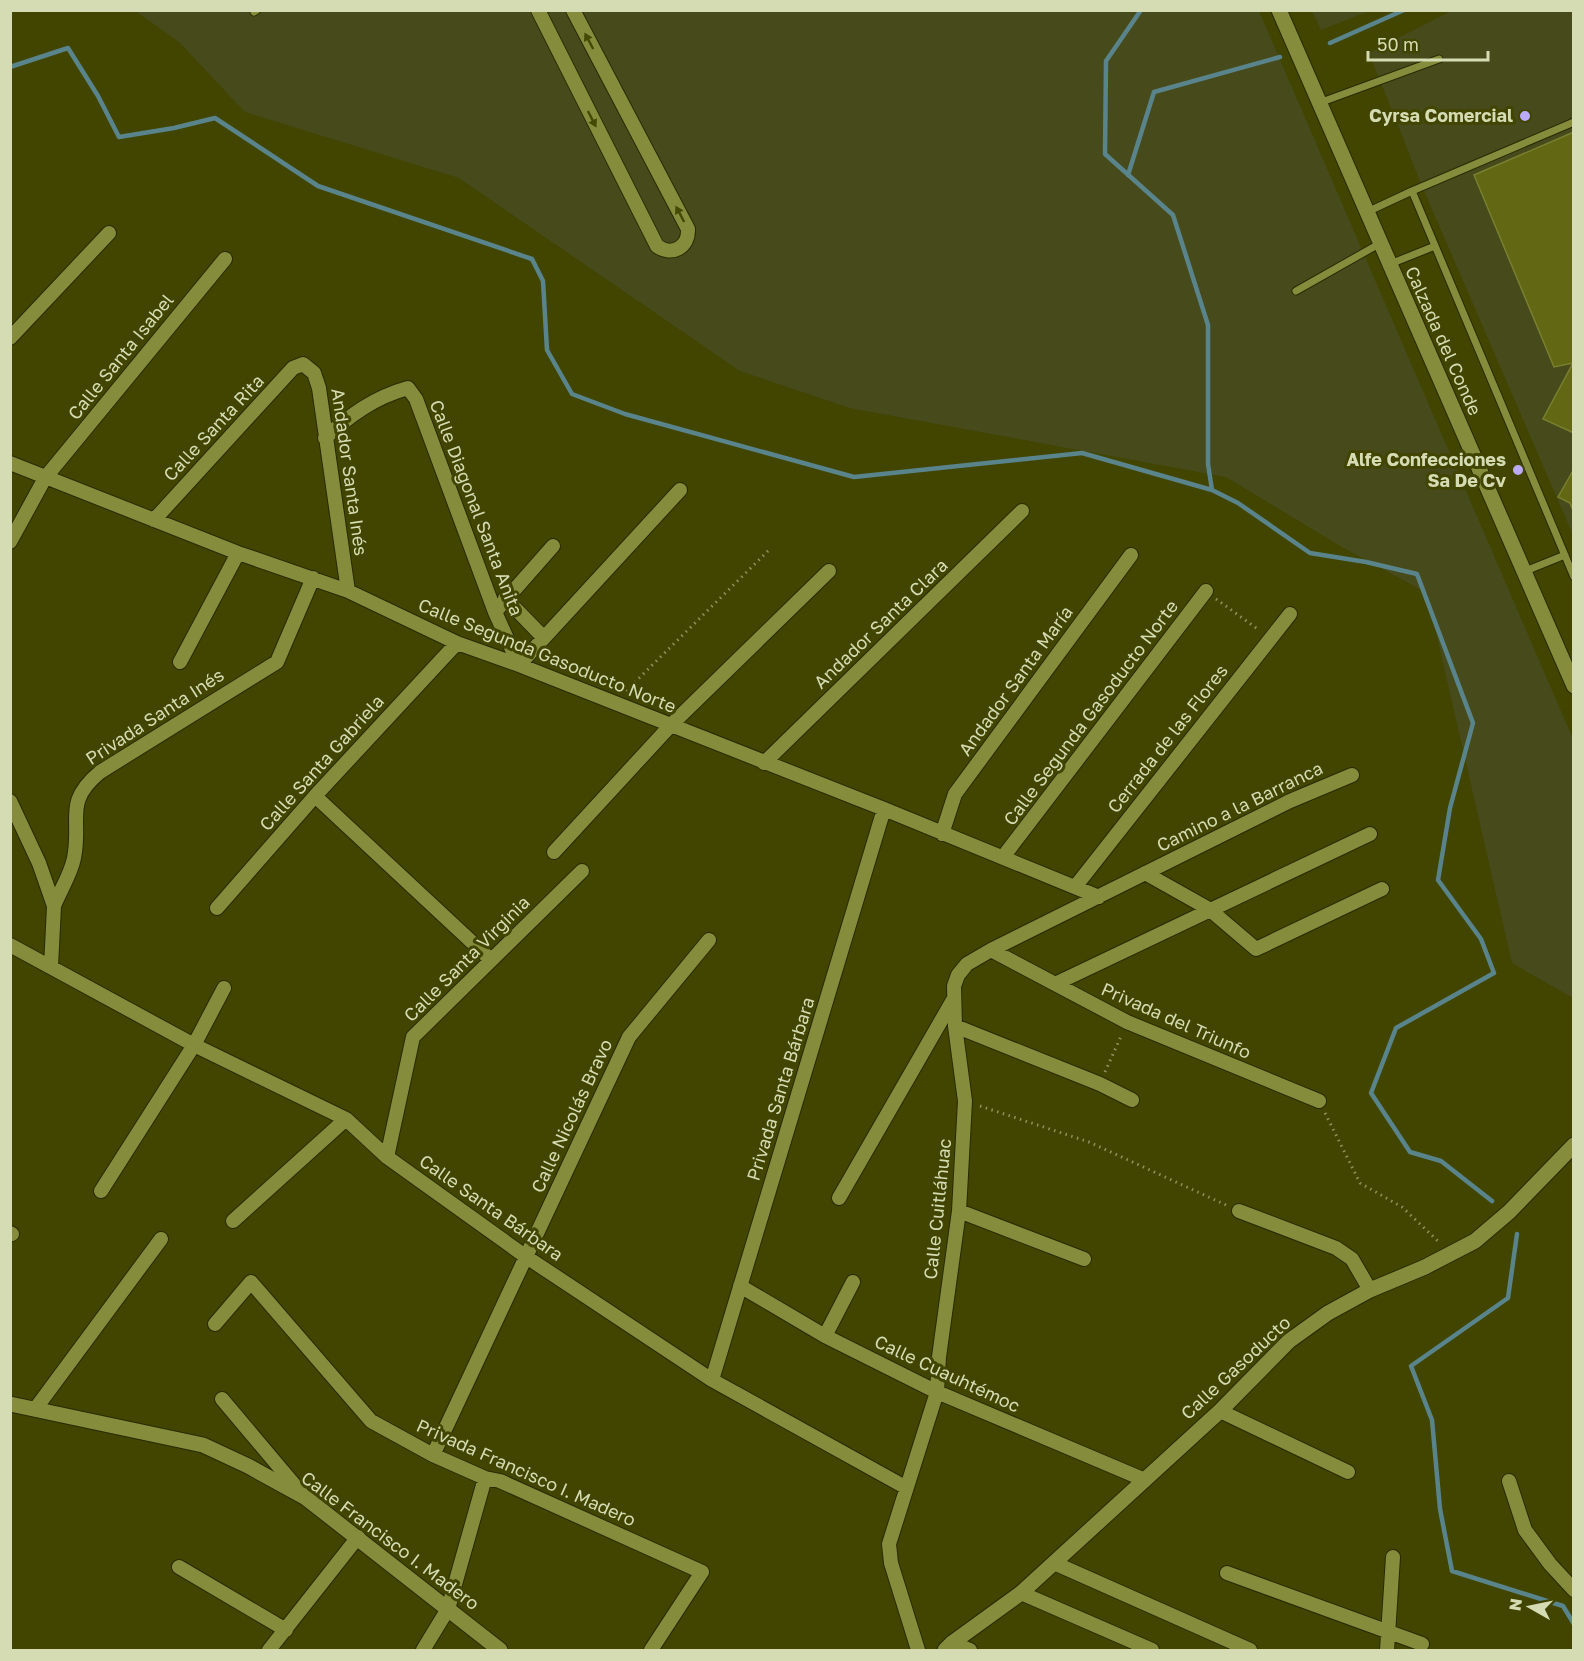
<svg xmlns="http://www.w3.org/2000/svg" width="1584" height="1661" font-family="'Golos Text',sans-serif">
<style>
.built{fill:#474b1c}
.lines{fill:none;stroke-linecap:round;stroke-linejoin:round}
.stream{stroke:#59848c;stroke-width:4.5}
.building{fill:#616713;stroke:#787f2e;stroke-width:1.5}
.lane-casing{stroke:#282b00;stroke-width:9}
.street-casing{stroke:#282b00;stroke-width:16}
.secondary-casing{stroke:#282b00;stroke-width:17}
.path{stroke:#8d925c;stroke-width:3;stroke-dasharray:1.5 4.5;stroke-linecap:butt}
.lane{stroke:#858c3c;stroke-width:7}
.street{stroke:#858c3c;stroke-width:14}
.secondary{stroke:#858c3c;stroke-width:15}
.oneway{fill:#444903}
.poi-dot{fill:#bbaaf6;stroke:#414500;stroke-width:2}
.labels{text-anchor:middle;stroke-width:6;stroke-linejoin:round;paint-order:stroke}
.poi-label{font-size:18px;font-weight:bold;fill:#d5dbb3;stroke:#414500;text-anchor:end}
.street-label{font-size:18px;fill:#d5dbb3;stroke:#414500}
</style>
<rect width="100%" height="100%" fill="#414500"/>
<path class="built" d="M110,11H1259L1573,739V998L1512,963L1427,593L1342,547L1226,477L850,408L740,371L459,178L245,112L179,42L137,12Z
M1312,11H1369L1321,30Z
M1451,11H1573V535L1422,186L1369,53Z"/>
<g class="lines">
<path class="stream" d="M1141,10L1106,61L1105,154L1173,215L1208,325V464L1212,490
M1330,43L1404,10
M10,67L68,48L98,96L119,137L174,128L215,118L318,186L532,259L543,281L547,350L572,394L625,414L854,477L1082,453L1212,490L1238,503L1310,553L1366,562L1417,574L1473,723L1450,808L1438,880L1481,939L1494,973L1396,1028L1371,1093L1410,1152L1441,1161L1492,1201
M1128,175L1154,92L1280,57
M1517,1234L1508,1298L1411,1366L1432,1420L1440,1509L1452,1571L1563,1606L1574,1624"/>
</g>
<path class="building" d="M1574,132V433L1543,419L1573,363L1554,367L1474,175Z
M1574,469V513L1570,503L1558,497Z"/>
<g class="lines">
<defs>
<path id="lane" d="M254,12L257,10
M1319,103L1439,59
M1412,191L1574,122
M1367,212L1412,191L1574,577
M1390,264L1435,246
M1296,291L1379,244
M1523,572L1565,555"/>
<path id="street" d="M538,10L657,246C672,257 689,247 688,229L573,10
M10,338L109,233
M325,438C350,415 375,397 408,388L416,399L495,612L519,665L680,490
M10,463L238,553L348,591L457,643L519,665L884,809L1099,897
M154,520L293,368L303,364L314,373L319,388L348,591
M10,542L45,478L225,259
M505,598L544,638
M495,612L553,546
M180,662L238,553
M764,763L1022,511
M315,796L490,959
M10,801L39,863L54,906L51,967
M942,834L955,794L1131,555
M554,852L671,725L829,571
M1003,857L1206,591
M1145,873L1209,909L1256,949L1382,889
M1075,887L1290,614
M54,906C60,891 71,874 74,858C82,818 63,803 100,772L277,662L313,578
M217,908L315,796L457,643
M10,945L194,1045L346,1119L387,1157L525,1256L712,1380L905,1487
M991,950L1127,1022L1319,1101
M1055,984L1370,834
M955,1026L1100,1084L1132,1100
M387,1157L413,1037L582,871
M101,1191L194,1045L224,988
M839,1198L953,1000
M959,1211L1084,1259
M1239,1211L1336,1248L1352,1259L1370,1290
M233,1221L346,1119
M10,1233L12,1234
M740,1286L825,1336L937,1392L1145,1480
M215,1324L251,1282L371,1421L433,1455L485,1478L500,1481L702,1572L651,1650
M825,1336L853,1282
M712,1380L884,809
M222,1399L302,1494
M36,1408L161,1239
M1220,1411L1348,1472
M433,1455L629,1037L709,940
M1509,1481L1525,1530L1550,1564L1574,1590
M1054,1563L1250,1650
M179,1567L286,1630
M1227,1573L1422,1644
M1021,1593L1152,1650
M952,1643L970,1650
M269,1650L358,1537
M423,1650L448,1609L485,1478
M918,1650L891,1563L889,1544L937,1392L939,1357L959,1211L965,1101L955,1026L954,986L958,975L967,964L991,950L1290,801L1352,775
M1387,1650L1393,1557"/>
<path id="secondary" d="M1279,10L1574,686
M10,1404L203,1445L248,1466L306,1498L500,1650
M945,1650L952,1643L1021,1593L1220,1411L1289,1341L1328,1313L1370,1290L1425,1267L1475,1241L1509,1212L1574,1145"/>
</defs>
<use href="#lane" class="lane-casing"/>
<use href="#street" class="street-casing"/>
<use href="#secondary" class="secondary-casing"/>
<path class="path" d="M1216,599L1259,630
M626,691L770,549
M1105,1072L1122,1034
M980,1106L1089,1142L1226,1205
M1325,1113L1360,1183L1402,1207L1440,1243"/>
<use href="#lane" class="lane"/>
<use href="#street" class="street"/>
<use href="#secondary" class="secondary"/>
</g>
<defs><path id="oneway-solid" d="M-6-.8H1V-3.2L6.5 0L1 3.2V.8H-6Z" transform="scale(1.5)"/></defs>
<g class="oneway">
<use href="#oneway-solid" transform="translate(589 41) rotate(-118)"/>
<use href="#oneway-solid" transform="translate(592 119) rotate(63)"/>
<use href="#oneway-solid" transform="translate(680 214) rotate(-118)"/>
</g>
<g class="poi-dot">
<circle cx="1525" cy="116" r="6"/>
<circle cx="1518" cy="470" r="6"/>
</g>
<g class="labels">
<g class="poi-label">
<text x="1513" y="122">Cyrsa Comercial</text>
<text x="1506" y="466">Alfe Confecciones<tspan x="1506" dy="21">Sa De Cv</tspan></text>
</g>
<g class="street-label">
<text transform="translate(1443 341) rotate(66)" y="6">Calzada del Conde</text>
<text transform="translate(121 357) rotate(-51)" y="6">Calle Santa Isabel</text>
<text transform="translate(214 428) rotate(-47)" y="6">Calle Santa Rita</text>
<text transform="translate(349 472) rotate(82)" y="6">Andador Santa Inés</text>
<text transform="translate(476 508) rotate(69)" y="6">Calle Diagonal Santa Anita</text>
<text transform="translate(881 624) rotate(-44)" y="6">Andador Santa Clara</text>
<text transform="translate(547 656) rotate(22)" y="6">Calle Segunda Gasoducto Norte</text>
<text transform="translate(1016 681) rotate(-54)" y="6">Andador Santa María</text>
<text transform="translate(1091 713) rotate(-53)" y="6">Calle Segunda Gasoducto Norte</text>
<text transform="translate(155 717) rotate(-33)" y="6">Privada Santa Inés</text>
<text transform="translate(1168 739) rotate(-52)" y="6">Cerrada de las Flores</text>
<text transform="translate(322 763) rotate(-48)" y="6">Calle Santa Gabriela</text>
<text transform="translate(1240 807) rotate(-26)" y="6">Camino a la Barranca</text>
<text transform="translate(467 959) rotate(-45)" y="6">Calle Santa Virginia</text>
<text transform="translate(1176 1021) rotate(24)" y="6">Privada del Triunfo</text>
<text transform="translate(781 1089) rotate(-73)" y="6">Privada Santa Bárbara</text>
<text transform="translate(572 1116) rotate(-65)" y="6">Calle Nicolás Bravo</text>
<text transform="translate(491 1208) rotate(35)" y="6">Calle Santa Bárbara</text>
<text transform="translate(938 1209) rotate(-84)" y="6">Calle Cuitláhuac</text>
<text transform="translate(1236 1368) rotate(-43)" y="6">Calle Gasoducto</text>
<text transform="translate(947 1374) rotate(25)" y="6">Calle Cuauhtémoc</text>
<text transform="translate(526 1473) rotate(24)" y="6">Privada Francisco I. Madero</text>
<text transform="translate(390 1541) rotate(37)" y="6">Calle Francisco I. Madero</text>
</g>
</g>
<rect width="1584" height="1661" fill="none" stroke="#d5dbb3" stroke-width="24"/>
<g transform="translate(1530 1607) rotate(279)" stroke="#414500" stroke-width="4.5" paint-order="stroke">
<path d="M0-4.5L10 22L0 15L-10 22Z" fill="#d5dbb3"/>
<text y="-9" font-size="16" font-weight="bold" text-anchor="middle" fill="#d5dbb3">N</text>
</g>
<path d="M1368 51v9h120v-9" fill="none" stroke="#d5dbb3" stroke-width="3"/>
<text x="1377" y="51" font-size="18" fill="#d5dbb3" stroke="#414500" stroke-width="4.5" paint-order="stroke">50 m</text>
</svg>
